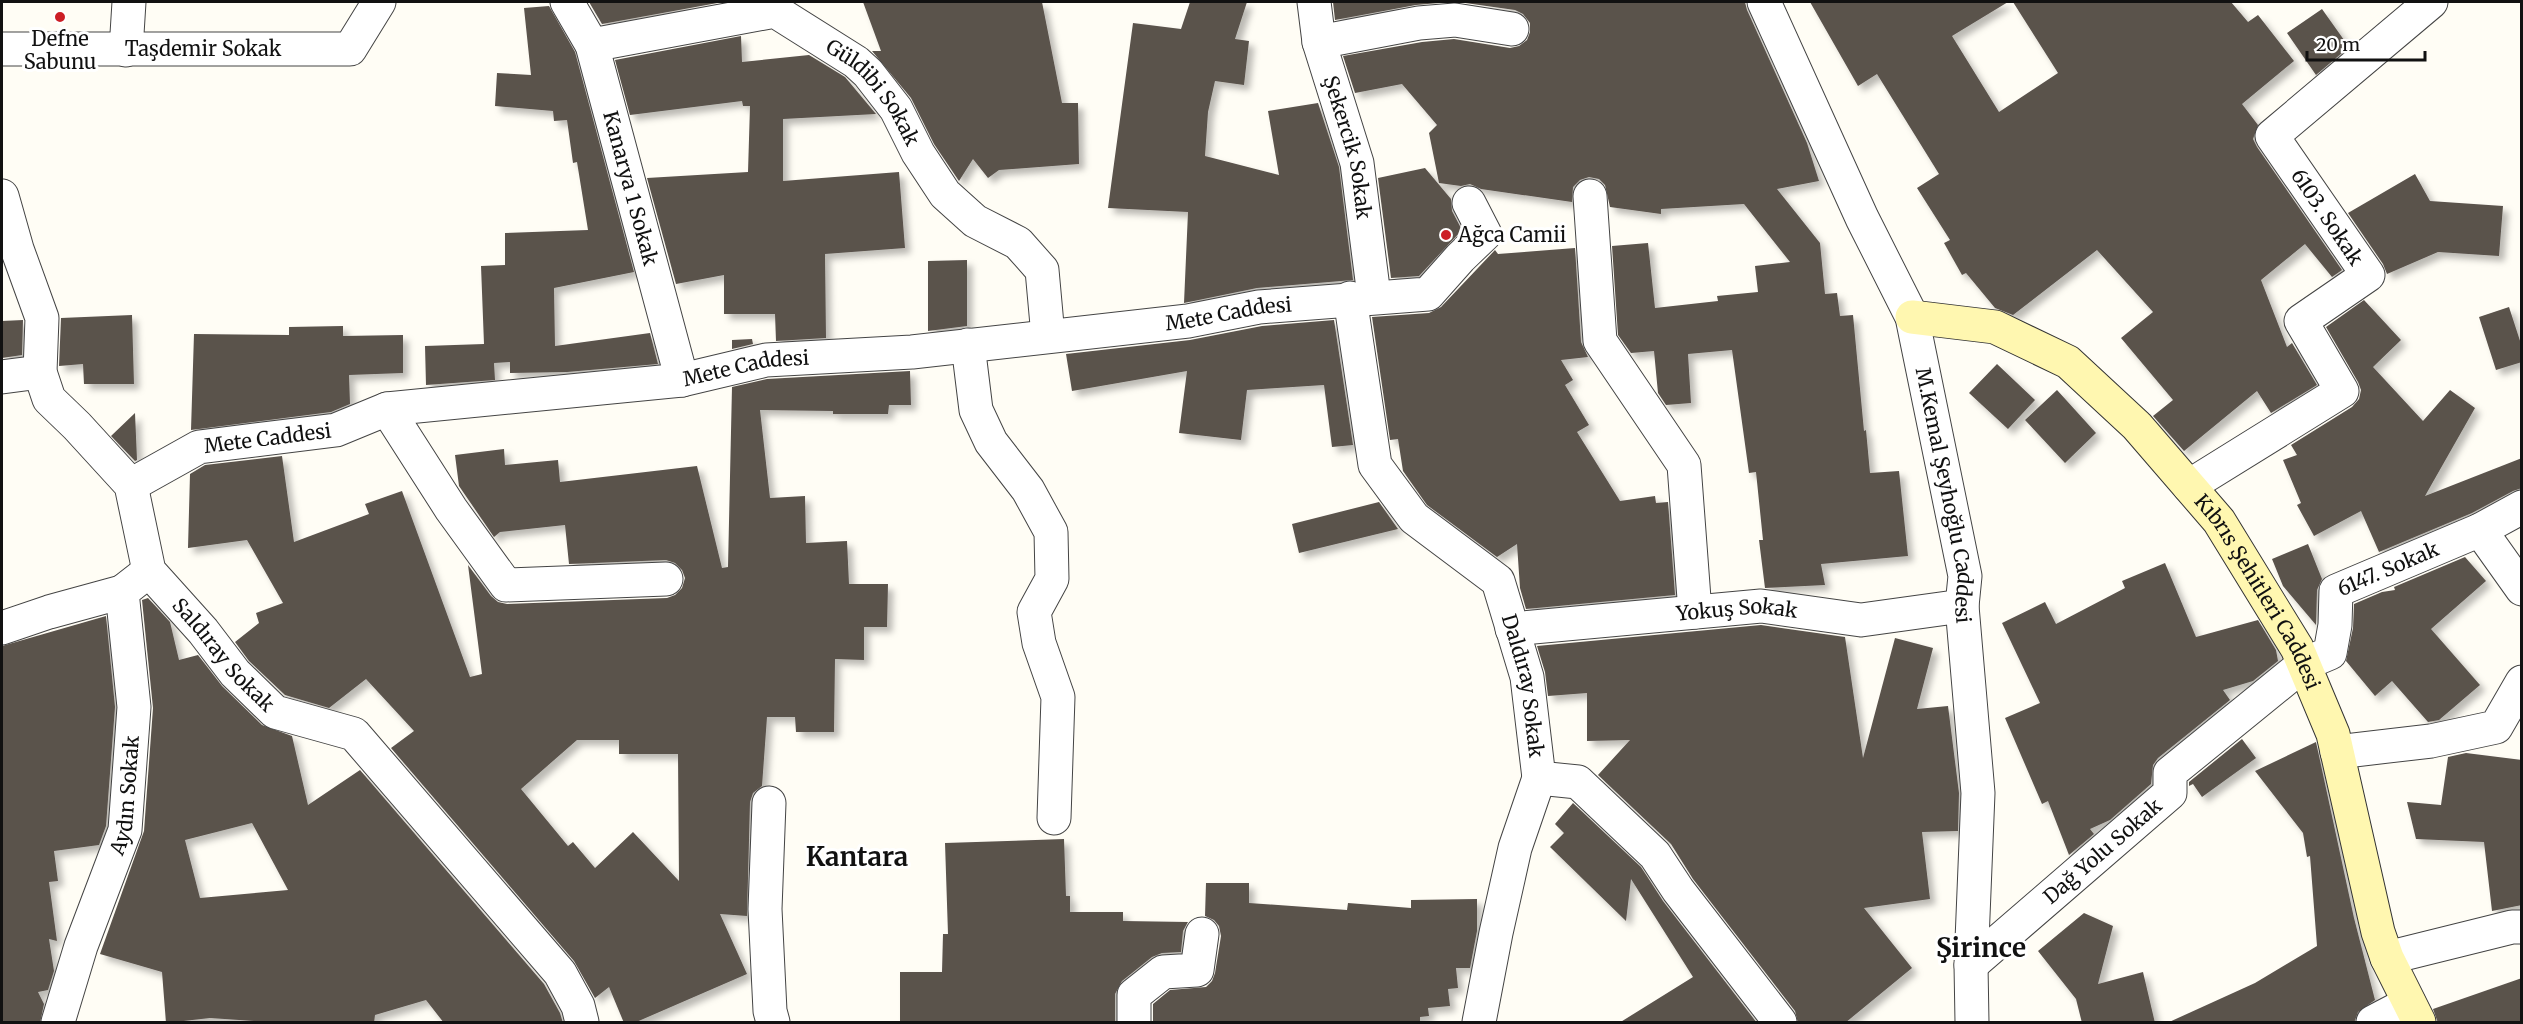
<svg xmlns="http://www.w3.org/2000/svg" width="2523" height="1024" font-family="Merriweather,serif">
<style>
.building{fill:#5a524c;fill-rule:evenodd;filter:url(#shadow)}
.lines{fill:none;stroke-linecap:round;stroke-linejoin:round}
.street-casing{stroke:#444;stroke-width:35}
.secondary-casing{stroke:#333;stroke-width:35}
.street{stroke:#fff;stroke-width:33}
.secondary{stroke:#fff7b0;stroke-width:33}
.poi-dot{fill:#cc1e25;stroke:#fff;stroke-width:2}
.labels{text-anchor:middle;stroke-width:6;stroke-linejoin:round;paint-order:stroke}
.poi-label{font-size:20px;fill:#111;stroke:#fff}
.street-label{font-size:20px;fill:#111;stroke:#fff}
.district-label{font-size:26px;font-weight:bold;fill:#111;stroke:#fff}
</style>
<defs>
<filter id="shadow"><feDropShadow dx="5.5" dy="5.5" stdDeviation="3" flood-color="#0004"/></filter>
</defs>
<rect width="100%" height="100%" fill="#fffdf5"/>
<path class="building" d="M589,2H723L602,24Z
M863,2H1042L1062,103H1078L1079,164L999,170L988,178L973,159L959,181L934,144L911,98L872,51H881Z
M1190,2H1247L1235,39L1249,41L1244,85L1215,81L1208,112L1205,156L1279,175L1268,111L1318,103L1339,167L1353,280L1257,288L1184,303L1188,212L1108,208L1133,23L1181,29Z
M1333,2H1451L1416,5L1335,20Z
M1458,2H1745L1747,10L1807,143L1819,181L1777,189L1820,243L1825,294L1837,293L1840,316L1853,315L1864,431L1866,430L1870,473L1899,471L1908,556L1821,564L1825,585L1765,588L1759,540H1763L1756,472L1749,473L1732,350L1688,354L1691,403L1666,405L1658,393L1654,351L1631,353L1618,335L1612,246L1648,243L1655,308L1718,301L1717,296L1758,292L1755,266L1790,262L1744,204L1661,209V214L1610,207L1605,185L1599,179L1589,177L1580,180L1573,187L1572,202L1481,189L1470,184L1461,186L1439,183L1429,133L1437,125L1402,84L1355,93L1343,56L1422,42L1454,39L1510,48L1519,46L1527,40L1530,32V23L1523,14L1515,10Z
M1810,2H2008L1952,36L1999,112L2058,73L2013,2H2231L2248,22L2258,15L2294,61L2242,104L2258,125L2253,139L2257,147L2342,270L2332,277L2305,244L2261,280L2287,347L2292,343L2317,385L2271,413L2257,391L2184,451L2153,416L2173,400L2121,338L2153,312L2097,250L2013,315L1995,308L1966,273L1962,275L1944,243L1950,240L1917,188L1939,174L1877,74L1858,86Z
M549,6L575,52L634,272L554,288L555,346L650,333L658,364L567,372L510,373V362L494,363L495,380L426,385L425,346L484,344L481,266L505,265V233L588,230L577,162L573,163L567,120L554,121L553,111L495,106L497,73L531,75L524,8Z
M2322,9L2349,47L2316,75L2287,33Z
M741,36L742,62L809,55L845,77L876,114L783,119V181L899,172L905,248L825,254L826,338L776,341L775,314H724V275L676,284L647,178L748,172L750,106H743L742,101L630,115L615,60Z
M1425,168L1451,199L1452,211L1462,230L1419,276L1391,278L1378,178Z
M2415,174L2430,201L2503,206L2499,256L2438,252L2387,274L2383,264L2348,213Z
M1575,248L1581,342L1588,357L1561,360L1573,380L1565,385L1589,425L1577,432L1620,501L1655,496L1656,503L1668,502L1675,595L1526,609L1520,588L1517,544L1497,557L1427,505L1403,471L1398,439L1390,440L1372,317L1429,313L1441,307L1495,250L1498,254Z
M967,260V326L928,331V261Z
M2364,300L2401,340L2373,367L2423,421L2450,390L2475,408L2425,496L2522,458V488L2513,491L2472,513L2379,552L2361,511L2314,536L2297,505L2301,503L2283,460L2297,455L2291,445L2352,407L2359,399L2361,390L2358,382L2326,327Z
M2509,307L2522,347V362L2496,370L2479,317Z
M132,315L134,384H84L83,364L59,366L61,318Z
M23,320L22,355L2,358V321Z
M1334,320L1353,445L1332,447L1324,385L1247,390L1241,440L1179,433L1187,371L1072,391L1066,354L1190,340L1262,326Z
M343,326V336L403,335V373L349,375L350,404L331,412L191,430L194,334L289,335V327Z
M752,339L753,344L732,349V340Z
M1997,364L2035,400L2008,429L1969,393Z
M910,371L911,405H889L888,414H833V411L760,410L770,498L805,496L806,543L847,541L849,584H888L887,627H864V660L835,659L834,732H796L795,717H767L762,786L753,793L750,802L747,916L720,914L747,974L634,1023H624L609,987L595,998L574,961L391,748L414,731L366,679L329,708L285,695L249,661L235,642L259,623L256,613L283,603L247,540L188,548L190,474L205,465L282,456L294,542L369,514L365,504L402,491L470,677L482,674L468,565L491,596L498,602L507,604L667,598L675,595L682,588L685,578L682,570L675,563L666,560L569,564L565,525L500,532L494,537L459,486L455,455L504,449L505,465L558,460L560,482L697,466L722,568L728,567L732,387L767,379ZM577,740H619V754H678L679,881L633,832L595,868L573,842L568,846L521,789Z
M2057,390L2096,433L2065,463L2025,420Z
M135,413L137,460L135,461L111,436Z
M1379,502L1398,529L1299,553L1292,524Z
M2308,544L2322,579L2317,590L2316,625L2283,586L2272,559Z
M2465,557L2486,581L2431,629L2480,685L2439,720L2428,722L2392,681L2375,696L2346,661L2353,628L2354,604L2382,592L2395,590L2394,587Z
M2165,563L2196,637L2258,620L2276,650L2278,661L2253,681L2223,690L2230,700L2158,758L2153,765L2151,784L2110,820L2090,829L2094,834L2069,855L2048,801L2042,804L2005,718L2040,703L2002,623L2045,602L2056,624L2125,588L2122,581Z
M148,598L170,622L179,660L198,655L222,686L262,725L292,736L308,805L360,770L544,984L560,1013L563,1023H444L426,1000L375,1015L374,1023H283L210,1018L166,1023L162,972L100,954L144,831L153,708L142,600ZM252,823L288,890L200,898L185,840Z
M106,616L115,707L106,826L99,845L54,851L58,881L49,882L57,941L49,939L54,971L48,990L38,992L44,1004L40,1023H2V646Z
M1761,625L1845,637L1863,758L1895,638L1933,648L1917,709L1948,706L1959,793L1958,831L1922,832L1930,899L1864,908L1912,968L1845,1023H1798L1795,1011L1693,879L1671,844L1598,775L1630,740L1587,741V693L1548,696L1545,672L1537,646Z
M2242,739L2256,758L2202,797L2193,784L2189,786V782Z
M2316,742L2354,918L2375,1000L2358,1012L2354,1023H2167L2255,983L2317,946L2310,856L2307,857L2303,833L2255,771Z
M2466,753L2522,760V905L2492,911L2484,842L2416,839L2407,802L2441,805L2448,757Z
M1573,803L1641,867L1663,901L1757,1023H1619L1693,977L1631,879L1626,921L1550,847L1564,833L1555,824Z
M1064,839L1066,896H1070V912H1123V921L1188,922L1183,931L1181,952L1162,953L1152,957L1122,981L1115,994V1023H900V972H942L943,934H948L945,843Z
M1206,883H1249V903L1347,910L1348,903L1411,908V900L1477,899V931L1470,968H1456L1458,988L1448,989L1450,1006L1428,1008L1429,1016L1420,1017V1023H1153V1004L1170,990L1206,987L1212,981L1215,973L1221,936L1219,926L1214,920L1205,916Z
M2084,913L2113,926L2098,984L2143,972L2155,1023H2082L2076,999L2038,951Z
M2522,978V1023H2438L2433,1009Z"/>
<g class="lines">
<defs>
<g id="street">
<path id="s1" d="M567,2L592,45L682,380"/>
<path id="s2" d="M1314,2L1319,42L1357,163L1374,296"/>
<path id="s3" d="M1764,2L1862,218L1912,317L1965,576L1962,606L1978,793L1971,965L1972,1022"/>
<path d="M1319,42L1419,23L1455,20L1512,29"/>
<path id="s4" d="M592,45L775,11L856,62L868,73L896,109L918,153L945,194L975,221L1018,243L1042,270L1048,336"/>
<path id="s5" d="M2,49H350L379,2"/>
<path d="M126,50L129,2"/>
<path id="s6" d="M2,196L17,249L42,318L40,372L49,399L77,426L131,485L149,571L203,631L235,673L275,712L354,734L560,973L578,1006L582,1022"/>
<path d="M1590,196L1600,341L1684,465L1695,612"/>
<path id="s7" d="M1350,298L1375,465L1414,518L1498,581L1527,677L1539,778L1578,782L1655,855L1678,890L1780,1022"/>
<path d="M968,345L976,410L991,442L1028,490L1051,532L1052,579L1034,612L1039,643L1058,697L1054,818"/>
<path d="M2,377L40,372"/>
<path d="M387,409L451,509L506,585L666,579"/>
<path id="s8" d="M131,485L199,447L336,430L387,409L682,380L766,360L912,352L1188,321L1259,307L1428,294L1460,258L1485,234L1469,203"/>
<path d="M2189,486L2342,391L2301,321L2368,275L2272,136L2431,2"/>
<path d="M2480,530L2522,589"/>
<path d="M2,628L49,612L122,592"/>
<path id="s9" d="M1512,629L1761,606L1861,620L1962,606"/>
<path d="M2337,752L2431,741L2496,727L2522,682"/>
<path d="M769,803L765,909L770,1011L773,1022"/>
<path d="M2387,958L2512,927H2522"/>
<path id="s10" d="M1971,965L2170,793V773L2304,664L2330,653L2335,625L2336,591L2480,530L2522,507"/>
<path id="s11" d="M58,1022L81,946L125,830L134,707L122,592L149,571"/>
<path d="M1134,1022V995L1163,972L1197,970L1202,934"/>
<path d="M1479,1022L1496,933L1515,848L1539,778"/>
<path d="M2373,1022L2409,1003"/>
</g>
<g id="secondary">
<path id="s12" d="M1912,317L1995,327L2068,362L2137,426L2219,521L2297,648L2333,734L2378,932L2387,958L2419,1022"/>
</g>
</defs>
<use href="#street" class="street-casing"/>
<use href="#secondary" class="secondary-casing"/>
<use href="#street" class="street"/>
<use href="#secondary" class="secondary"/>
</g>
<g class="poi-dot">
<circle cx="60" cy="17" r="6"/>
<circle cx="1446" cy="235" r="6"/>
</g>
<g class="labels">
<g class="poi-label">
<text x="60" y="46">Defne<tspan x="60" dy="23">Sabunu</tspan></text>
<text x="1458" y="242" text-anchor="start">Ağca Camii</text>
</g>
<g class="street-label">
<text dy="7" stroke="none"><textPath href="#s5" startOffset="201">Taşdemir Sokak</textPath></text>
<text dy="7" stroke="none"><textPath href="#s4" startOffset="316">Güldibi Sokak</textPath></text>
<text dy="7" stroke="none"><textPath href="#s2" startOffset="150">Şekercik Sokak</textPath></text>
<text dy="7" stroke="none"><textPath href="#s1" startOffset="198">Kanarya 1 Sokak</textPath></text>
<text transform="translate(2327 217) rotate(56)" y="7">6103. Sokak</text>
<text dy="7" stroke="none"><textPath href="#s8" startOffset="1119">Mete Caddesi</textPath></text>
<text dy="7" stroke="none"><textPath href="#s8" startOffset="633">Mete Caddesi</textPath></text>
<text dy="7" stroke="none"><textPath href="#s8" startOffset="147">Mete Caddesi</textPath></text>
<text dy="7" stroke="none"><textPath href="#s3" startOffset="530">M.Kemal Şeyhoğlu Caddesi</textPath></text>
<text dy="7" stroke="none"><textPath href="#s10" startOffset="603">6147. Sokak</textPath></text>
<text dy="7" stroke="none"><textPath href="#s12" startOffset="465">Kıbrıs Şehitleri Caddesi</textPath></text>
<text dy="7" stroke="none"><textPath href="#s9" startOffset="226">Yokuş Sokak</textPath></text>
<text dy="7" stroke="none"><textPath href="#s6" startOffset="530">Saldıray Sokak</textPath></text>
<text dy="7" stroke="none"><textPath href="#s7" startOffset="448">Daldıray Sokak</textPath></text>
<text dy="7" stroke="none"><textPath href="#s11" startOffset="238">Aydın Sokak</textPath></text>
<text dy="7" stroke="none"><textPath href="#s10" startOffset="174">Dağ Yolu Sokak</textPath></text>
</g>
<g class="district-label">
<text x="857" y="866">Kantara</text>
<text x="1981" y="957">Şirince</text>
</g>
</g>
<rect width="2523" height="1024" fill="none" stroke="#111111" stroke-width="6"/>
<path d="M2307 51v9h118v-9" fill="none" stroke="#111111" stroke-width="3"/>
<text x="2316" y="51" font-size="18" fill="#111111" stroke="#ffffff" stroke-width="4.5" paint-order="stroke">20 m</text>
</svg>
